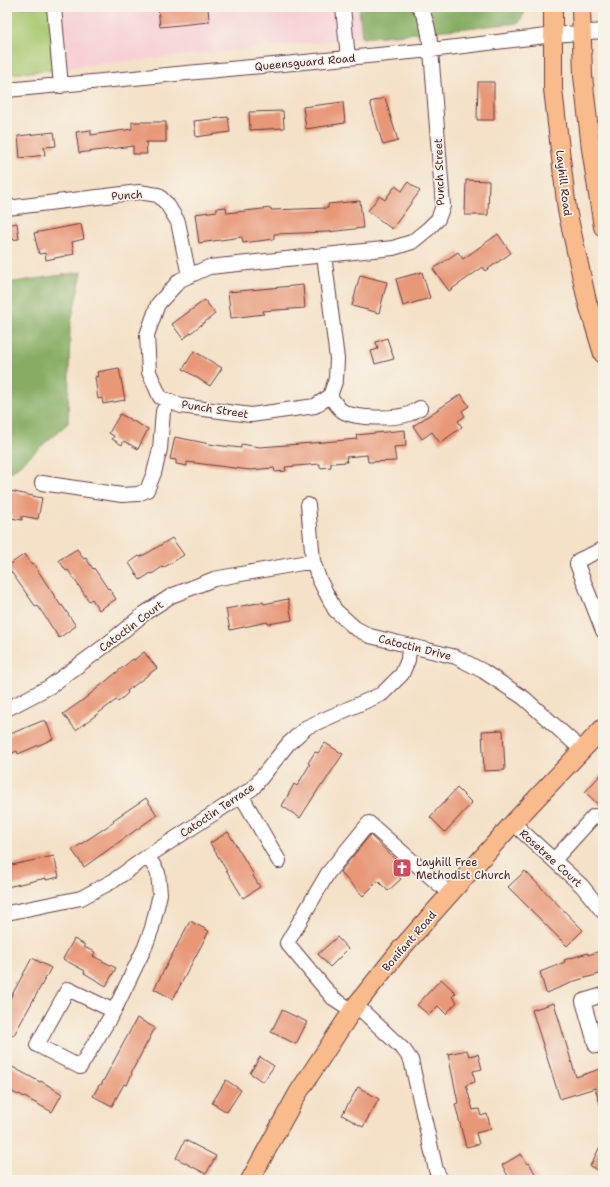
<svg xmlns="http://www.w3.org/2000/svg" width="610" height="1187" font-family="'Shantell Sans',sans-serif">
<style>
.built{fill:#f7cfd5}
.green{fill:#a8c971;stroke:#79744e}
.forest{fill:#86ad63;stroke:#686647}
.building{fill:#e89777}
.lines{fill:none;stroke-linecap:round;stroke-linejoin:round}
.minor-casing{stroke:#643c42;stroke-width:16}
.major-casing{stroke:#643c42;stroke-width:20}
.minor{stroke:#fff;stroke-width:14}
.major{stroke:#fabb8c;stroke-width:18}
.labels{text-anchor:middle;stroke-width:3.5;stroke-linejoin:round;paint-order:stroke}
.street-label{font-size:11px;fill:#4a1f2b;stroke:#f7f3e8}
.poi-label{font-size:11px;fill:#4a1f2b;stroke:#f7f3e8;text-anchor:start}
</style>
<rect width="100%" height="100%" fill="#f7f3e8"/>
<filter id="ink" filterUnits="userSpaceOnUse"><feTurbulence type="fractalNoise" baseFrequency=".025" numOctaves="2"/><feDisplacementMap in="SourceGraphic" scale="8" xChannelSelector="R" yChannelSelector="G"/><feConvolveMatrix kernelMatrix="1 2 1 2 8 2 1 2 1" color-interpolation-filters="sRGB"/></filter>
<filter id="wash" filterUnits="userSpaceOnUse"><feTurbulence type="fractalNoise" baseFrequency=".012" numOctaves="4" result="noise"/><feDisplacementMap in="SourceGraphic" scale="16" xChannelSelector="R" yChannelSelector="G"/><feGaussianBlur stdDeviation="0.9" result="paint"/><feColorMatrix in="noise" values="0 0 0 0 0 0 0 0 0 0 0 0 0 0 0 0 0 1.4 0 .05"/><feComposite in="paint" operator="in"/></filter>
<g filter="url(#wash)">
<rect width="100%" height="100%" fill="#f4e1c7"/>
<path class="built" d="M63,7H359L362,38L67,67Z"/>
<path class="green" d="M7,7H56L62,69L7,74Z"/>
<path class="forest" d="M359,7H528L519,23L362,38Z
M82,272L70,327L68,423L7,476V283Z"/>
<g id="blocks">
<path class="building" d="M158,7H208L209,22L160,27Z
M478,82H494V120H477Z
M385,98L398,141L383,145L370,102Z
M343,102L345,123L306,129L303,107Z
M283,111L284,128L250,130L249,112Z
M228,117L230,132L196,137L194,121Z
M132,122H166V142H146L147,154H133V146L79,153L76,132L91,130V135L132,129Z
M54,132L56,146L44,147L45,155L20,158L18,136Z
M466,180L489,181L488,215H465Z
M408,182L420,191L392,229L368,211L379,196L385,200L395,186L402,191Z
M360,201L363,228L328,232L274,234V239L243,243L242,237L199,243L195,214L217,211V208L226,207L227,213L271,208V210L328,208V204Z
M17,223L19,239L7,240V225Z
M81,224L84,239L72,242L74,254L46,260L45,253L39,254L34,233Z
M498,234L511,253L485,271L483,267L449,291L433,269L458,252L463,259Z
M422,272L430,298L403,306L396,279Z
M360,275L387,282L379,313L352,306Z
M303,285L305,308L263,311L264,314L231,318L228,292Z
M205,300L215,314L183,339L172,324Z
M387,338L394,359L375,364L371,351L378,349L376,342Z
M194,351L222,368L210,386L183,369Z
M119,368L125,400L103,404L102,398L98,399L95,377L98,376L97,372Z
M461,394L469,406L462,411L465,416L458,421L462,427L440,443L432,432L422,439L413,426Z
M120,414L148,429L138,449L124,441L122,445L112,439L114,436L109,433Z
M405,430L406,446L394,447L396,461L368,462L367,455L346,457L347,462L331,463V467L320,468V464L285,467L286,471L275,472L274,468L250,470L187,462V466L176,464V460L170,459L175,437L215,445L241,448V444L260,447L313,443L357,439L356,435Z
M10,491L42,498L38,519L22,516V520L11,518V514L7,513Z
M172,538L184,555L163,568L162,567L152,574L151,573L140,580L129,563L139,556L140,557L151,551Z
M77,549L84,559L86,558L93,569L94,568L108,589L109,588L116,599L99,610L92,599L89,601L68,570L66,571L59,560Z
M25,554L31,564L33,563L61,606L62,605L76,626L59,638L38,606L36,607L7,566Z
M288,599L292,620L268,624L267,622L230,630L226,609L263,602L264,604Z
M144,652L157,668L127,691L128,693L118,702L116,700L76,730L63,714L83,700L133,659L134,660Z
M42,721H46L53,739L18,754L17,751L7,755V737L11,736L10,734Z
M503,730L505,770L484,771L482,731Z
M325,743L343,754L322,786L321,785L300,818L282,806L294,784L297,786L310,764L308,763L315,752L318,753Z
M603,772V809L585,792Z
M457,788L472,803L445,832L430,817Z
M146,798L157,815L84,867L72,850L114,822L113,820Z
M228,832L254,875L253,876L260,887L243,898L210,843Z
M370,835L402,866L395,873L401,879L388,891L378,881L363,896L340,872Z
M54,856L59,877L46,880V878L7,887V866Z
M525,871L583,930L567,946L508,887Z
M190,921L209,931L173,999L154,989Z
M337,937L348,949L330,967L318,954Z
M74,939L85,945L84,947L95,952L93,956L116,968L106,986L84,973L85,971L63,959Z
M603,950V973L571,982V983L546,993L540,972L565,962L564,960L588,953V955Z
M32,958L51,968L14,1035L7,1033V1004Z
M441,979L456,993L452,997L457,1002L446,1014L438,1006L429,1015L417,1005Z
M554,1003L576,1077L603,1068V1107H601L595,1088L560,1099L532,1010Z
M282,1010L307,1022L296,1044L271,1032Z
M137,1018L155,1028L131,1073L132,1074L127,1085L124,1084L112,1106L93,1096L99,1085H101Z
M467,1050L469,1056L478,1054L482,1069L473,1071L475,1082L466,1085L473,1110L479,1109L481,1116L487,1114L491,1129L476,1133L479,1144L466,1147L455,1104L458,1103L448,1054Z
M260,1057L274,1066L263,1082L250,1073Z
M7,1064L40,1082L41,1081L62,1094L52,1112L19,1094L18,1095L7,1089Z
M226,1080L241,1090L227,1112L212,1103Z
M358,1087L379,1099L363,1127L342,1115Z
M185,1140L216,1156L206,1174L176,1158Z
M603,1141V1173L590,1166Z
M521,1154L527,1164L529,1163L539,1180H510L502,1165Z"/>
</g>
</g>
<g filter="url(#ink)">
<use href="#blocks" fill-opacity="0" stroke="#643c42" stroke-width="1"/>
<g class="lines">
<defs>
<path id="minor" d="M54,7L61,86
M343,7L348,58
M7,90L431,50L554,35L603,31
M7,208L139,192L158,195L167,204L178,222L189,276
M324,255L337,359L336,379L330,396L315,406L251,415L181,406L160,397L149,372L147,335L158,304L180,280L209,267L393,248L412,242L428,229L438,219L443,206L431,50C429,34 428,20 419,7
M330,396C334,401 338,409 344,412C358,419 394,419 409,414C412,413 416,410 420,408
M42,483L122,495L138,494L147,490L154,473L160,449L163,411L170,401
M308,505L313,561L319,579L335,610L355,628L370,636L456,657L483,671L524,698L582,750
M603,549L579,560L577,564L603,631
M7,709L49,687L106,645L145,613L171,596L214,579L313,561
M241,795L279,861
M513,823L582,886L603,912
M554,860L594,816
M7,913L81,898L113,881L148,856L253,788L288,744L307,727L382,694L402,674L408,660L409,646
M603,995L583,1001L596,1046L603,1044
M356,1005L404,1050L411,1060L436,1170L441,1180
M114,1011L68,989L37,1045L80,1067L114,1011L145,947L152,928L160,894L158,873L148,856
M353,1011L333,998L287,943L328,873L369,823L450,894"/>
<path id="major" d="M553,7V89L567,210L587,301L603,354
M581,7L583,76L591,149L603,227
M250,1180L298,1093L356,1005L400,950L513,823L603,728"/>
</defs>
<use href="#minor" class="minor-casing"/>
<use href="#major" class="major-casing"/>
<use href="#minor" class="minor"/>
<use href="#major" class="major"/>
</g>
</g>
<defs>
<symbol id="church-square" viewBox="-11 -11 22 22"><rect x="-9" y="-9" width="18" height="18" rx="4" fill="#d1495b" stroke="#f7f3e8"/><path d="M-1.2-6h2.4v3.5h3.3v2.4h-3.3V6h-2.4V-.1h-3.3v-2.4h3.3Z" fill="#fff"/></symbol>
</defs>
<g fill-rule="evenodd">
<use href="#church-square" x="391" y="857" width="22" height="22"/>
</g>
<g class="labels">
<g class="street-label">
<text transform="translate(305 62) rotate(-5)" y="4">Queensguard Road</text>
<text transform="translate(439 172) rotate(-92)" y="4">Punch Street</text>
<text transform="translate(564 183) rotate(83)" y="4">Layhill Road</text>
<text transform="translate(127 195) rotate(-4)" y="4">Punch</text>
<text transform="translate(215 409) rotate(9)" y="4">Punch Street</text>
<text transform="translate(131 626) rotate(-37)" y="4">Catoctin Court</text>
<text transform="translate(415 647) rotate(14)" y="4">Catoctin Drive</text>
<text transform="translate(217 810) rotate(-34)" y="4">Catoctin Terrace</text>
<text transform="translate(551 858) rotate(42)" y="4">Rosetree Court</text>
<text transform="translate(409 941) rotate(-49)" y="4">Bonifant Road</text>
</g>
<g class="poi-label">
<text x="416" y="866">Layhill Free<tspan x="416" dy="13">Methodist Church</tspan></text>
</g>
</g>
<rect width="610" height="1187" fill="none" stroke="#f7f3e8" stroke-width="24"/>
</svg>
